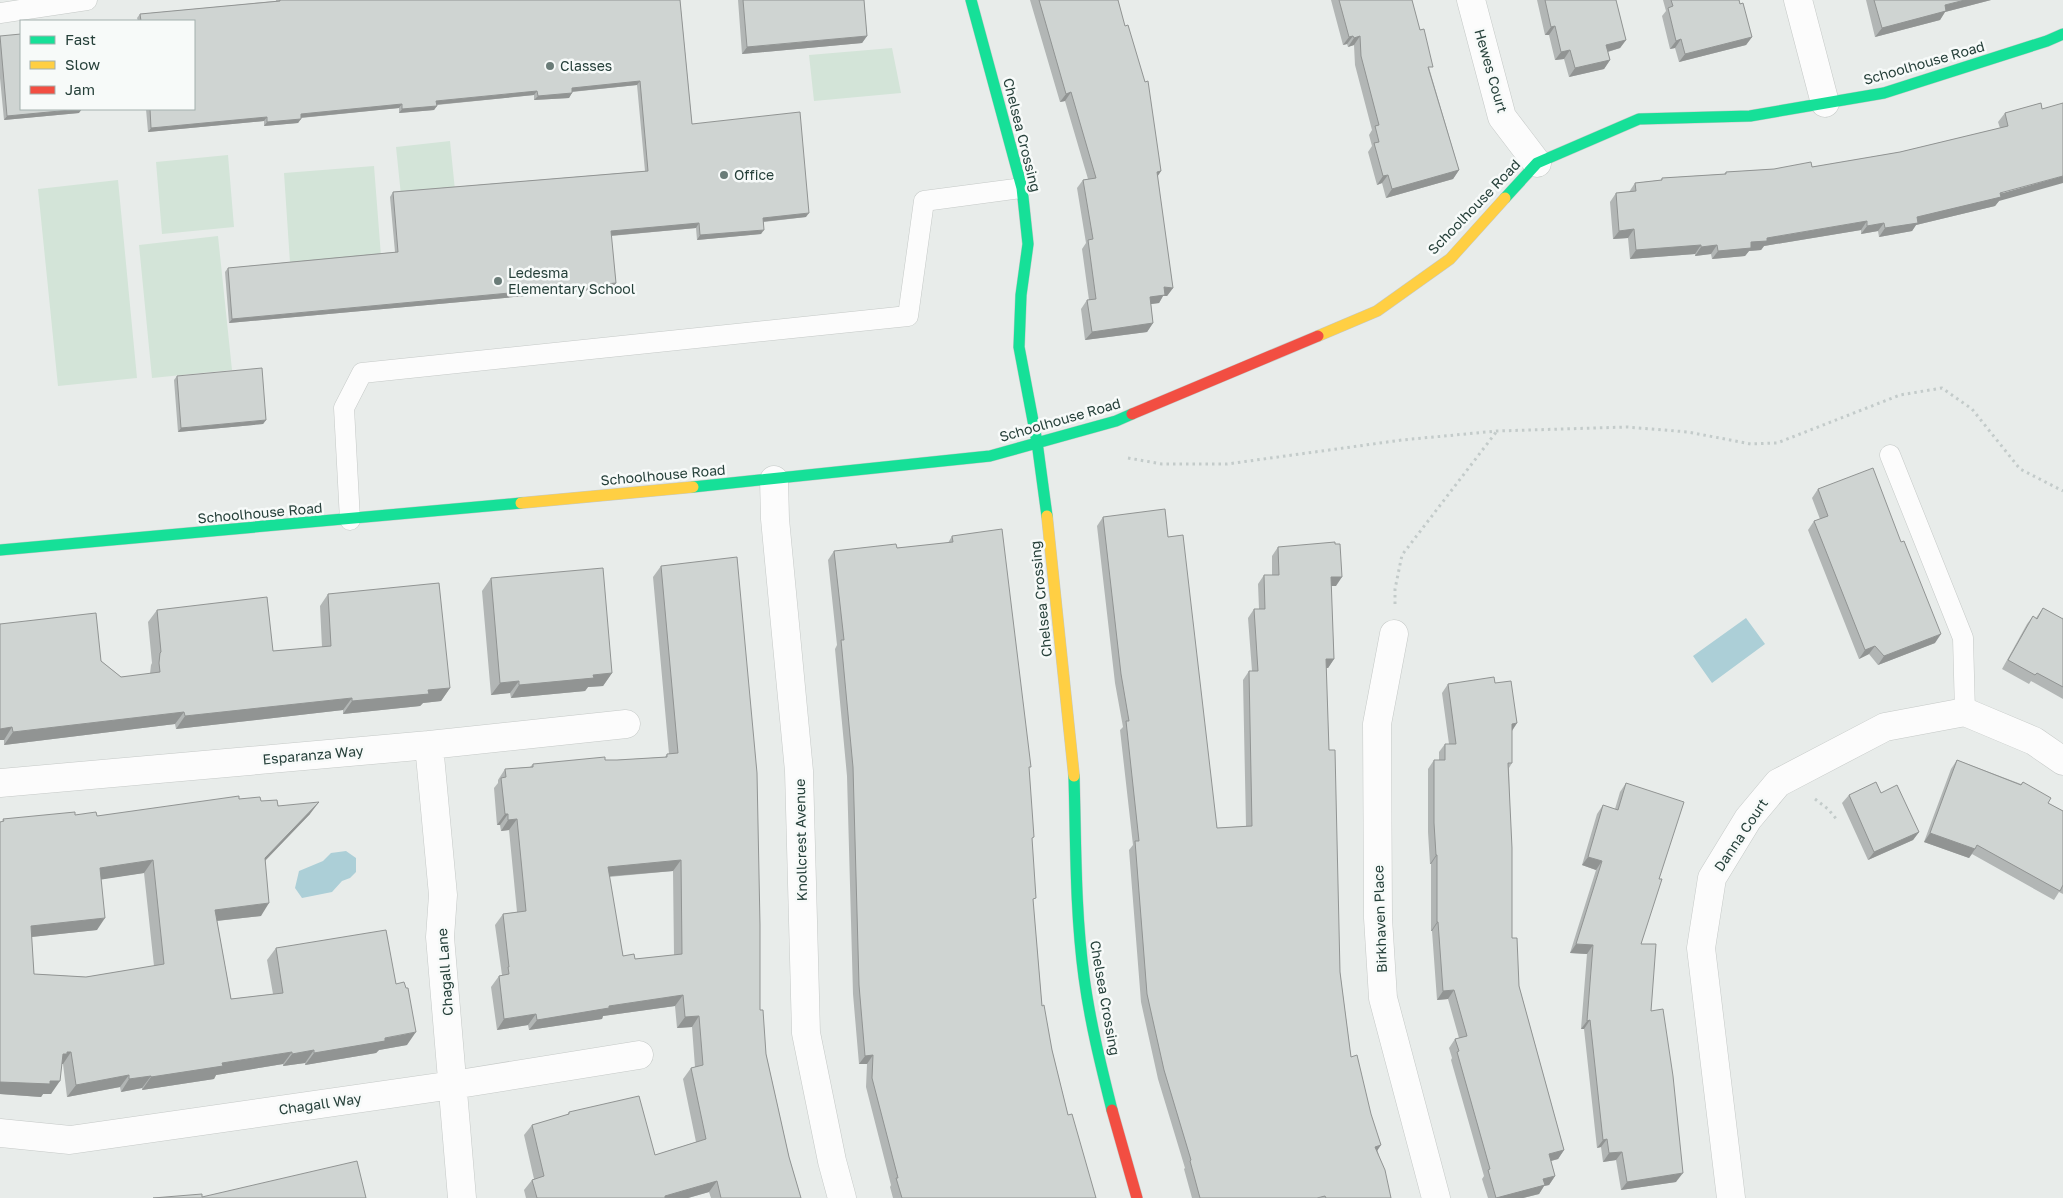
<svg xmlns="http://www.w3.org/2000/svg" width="2063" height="1198" font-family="'Golos Text',sans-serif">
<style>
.green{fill:#d3e4d8}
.water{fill:#accfd7}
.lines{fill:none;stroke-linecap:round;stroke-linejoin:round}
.lane-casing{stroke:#c5c9c7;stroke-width:21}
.street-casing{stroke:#c5c9c7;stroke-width:29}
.fast-casing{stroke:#c4c9c7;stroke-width:12}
.slow-casing{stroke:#c4c9c7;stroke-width:12}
.jam-casing{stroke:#c4c9c7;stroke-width:12}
.path{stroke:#c3cbca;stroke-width:3;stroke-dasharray:2.5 4;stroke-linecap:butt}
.lane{stroke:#fcfcfc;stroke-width:20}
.street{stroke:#fcfcfc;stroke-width:28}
.fast{stroke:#16e098;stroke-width:11}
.slow{stroke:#ffcf43;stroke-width:11}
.jam{stroke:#f24e42;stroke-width:11}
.wall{fill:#b2b6b5;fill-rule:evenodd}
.shaded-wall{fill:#919493}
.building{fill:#cfd4d2;stroke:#919493;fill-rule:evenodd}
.poi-dot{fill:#6a7c78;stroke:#f7faf9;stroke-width:2}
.labels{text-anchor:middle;stroke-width:5;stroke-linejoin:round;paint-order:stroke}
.street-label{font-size:14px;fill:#26403a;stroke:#f7faf9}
.poi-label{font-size:14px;fill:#26403a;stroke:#f7faf9;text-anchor:start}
</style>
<rect width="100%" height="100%" fill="#e8ecea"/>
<path class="green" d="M892,48L901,93L814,101L809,55Z
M450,141L456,200L402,205L396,147Z
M228,155L234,227L162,234L156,162Z
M374,166L381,256L290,263L284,173Z
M118,180L137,378L58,386L38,189Z
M218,236L232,370L152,378L139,245Z"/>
<path class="water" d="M1746,618L1765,644L1712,683L1693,656Z
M346,851L356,858V872L350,878L342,881L332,892L302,898L295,888L299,871L323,861L331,853Z"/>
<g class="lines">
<defs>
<path id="lane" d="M0,13L87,0
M1890,455L1963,638L1965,712
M350,520L344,408L362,373L908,316L924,201L1022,188"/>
<path id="street" d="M1471,0L1502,117L1537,163
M1798,0L1825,103
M774,480L775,519L799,771L806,1033L832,1161L842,1198
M1394,634L1377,724L1378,918L1383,998L1436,1198
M429,745L443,895L440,937L462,1198
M0,783L429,745L626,724
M0,1133L70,1140L453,1085L639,1055
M1731,1198L1701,948L1712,878L1748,819L1778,783L1885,727L1965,712L2034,741L2063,761"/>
<path id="fast" d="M971,0L1022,188L1028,244L1021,295L1019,347L1037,442L1047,516
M1505,198L1537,163L1639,119L1750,116L1884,93L2047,41L2063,34
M693,487L990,456L1116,421L1132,414
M0,550L521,503
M1074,776C1076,843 1075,910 1084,977C1090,1022 1101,1066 1112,1110"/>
<path id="slow" d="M1318,336L1377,311L1450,259L1505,198
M521,503L693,487
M1047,516L1074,776"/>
<path id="jam" d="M1132,414L1318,336
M1112,1110L1137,1198"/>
</defs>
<use href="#lane" class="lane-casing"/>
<use href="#street" class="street-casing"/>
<use href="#fast" class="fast-casing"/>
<use href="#slow" class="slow-casing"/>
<use href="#jam" class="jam-casing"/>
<path class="path" d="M1128,458L1162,464H1227L1402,440L1497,431L1627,427L1688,432L1751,444L1777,443L1900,395L1942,388L1972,409L2020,469L2063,491
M1395,604V589L1402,555L1497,431
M1815,799L1828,809L1838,821"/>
<use href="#lane" class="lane"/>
<use href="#street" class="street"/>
<use href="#fast" class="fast"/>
<use href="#slow" class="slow"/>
<use href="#jam" class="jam"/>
</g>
<path class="wall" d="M276,0H680L692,124L806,217L764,222L761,234L697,240L696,228L611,236L616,283L613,288L229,323L225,272L228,268L395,252L390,197L393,192L645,171L637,85L572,92L569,98L534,100V95L437,105L434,110L399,113V108L301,118L298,123L264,126V121L148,132L146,109H194V21H138L137,18L140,14L276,1Z
M738,0H864L867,36L862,43L742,54Z
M1030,0H1118L1161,171L1157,177L1173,288L1167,296H1163L1159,303L1151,304L1153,323L1147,332L1085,340L1081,309L1087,300H1089L1082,249L1086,243L1077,188L1083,180L1088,179L1065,101L1060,102Z
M1331,0H1412L1430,71L1459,170L1453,179L1386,198L1382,183L1377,185L1368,152L1372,146L1369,135L1372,130L1355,65L1354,45L1348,47L1347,44L1343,45Z
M1537,0H1616L1626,40L1620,48L1608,52L1610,60L1604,69L1569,77L1564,59L1555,60L1549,35H1545Z
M1663,0H1739L1752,37L1746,45L1679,62L1675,48L1670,49L1662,16L1666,11Z
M1866,0H1991L1945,12L1940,20L1875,37Z
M0,36L79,113L4,120L0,78Z
M2041,103L1999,201L1995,206L1916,225L1912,231L1879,237L1878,231L1861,234V230L1764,246L1761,250L1749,251L1745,256L1712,259L1711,254L1695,256V254L1630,259L1628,238L1613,239L1610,202L1616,193L1629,192L1635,183L1661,180L1662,178L1724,174L1726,172L1812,167L1900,152L2000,128L1998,122L2005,113Z
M177,376L266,420L263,424L178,432L174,380Z
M1818,489L1935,643L1878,665L1869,654L1859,659L1808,530L1814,521L1820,519L1812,498Z
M1103,517L1168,537L1217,828L1246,826L1243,680L1249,671H1252L1248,618L1254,609H1259L1258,584L1264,575H1272V556L1278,547L1336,586H1331L1334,659L1328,668H1326L1329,750L1340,972L1351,1057L1391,1198H1192L1184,1169L1185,1168L1158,1079L1141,1002L1129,850L1133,845L1120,730L1123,727L1115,683L1097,526Z
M952,536L1029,770L1032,841L1033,902L1042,1006L1052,1050L1068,1115L1096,1198H893L890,1187L891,1185L866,1087L867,1064H859L853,994L847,776L835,649L837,645L828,560L834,551L897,548L948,543Z
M661,566L760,1010L766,1054L789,1157L801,1198H711L709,1192L688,1198H526L524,1190L532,1180L534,1179L524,1135L532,1125L567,1115L569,1112L655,1155L696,1142L683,1079L691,1068L695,1067L692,1027L677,1028L675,1006L603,1016L602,1019L529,1030L528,1025L497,1030L491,987L499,976L502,975L495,925L503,914L517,912L509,830L501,831L500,825H497L494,788L498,783V780L505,769L530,767L533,764L617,760L665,757L667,754H669L653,577ZM673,871L674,955L635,959L623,956L609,877Z
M491,578L612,673L603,686L588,687L585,691L511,698L510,693L491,695L482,591Z
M328,594L450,688L441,701L423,703L420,706L343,714V710L176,729L175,724L4,745V740H0V624L101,661L121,677L150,674L151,665L152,663L148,622L157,610L273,651L322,647L320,606Z
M2043,608L2062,619L2063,617V699L2031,681L2029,684L2002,669L2027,624L2033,616L2036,618Z
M1495,683L1517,723L1512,731V763L1509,768L1512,938L1519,986L1564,1150L1558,1159L1551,1161L1555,1176L1549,1185L1544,1186L1539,1194L1523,1198H1488L1482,1179L1484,1176L1451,1060L1452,1058L1449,1048L1455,1039L1459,1038L1448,999L1437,1000L1432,931H1431V864H1430L1428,832V769L1434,760H1439V752L1445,744H1449L1442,693L1448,684Z
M1957,760L2021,784L2023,782L2048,803L2063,811V894L2059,892L2054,900L1972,854L1969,858L1924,842L1951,769Z
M1626,783L1659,879L1641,944L1676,1182L1621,1190L1616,1160L1603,1162L1601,1147L1597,1148L1584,1029H1581L1587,954L1570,953L1596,870L1582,865L1597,814L1603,805L1615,809L1620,792Z
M1849,795L1919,832L1913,840L1868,860L1842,803Z
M239,799L261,801L310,814L265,861L261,916L217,921L231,999L273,994L267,960L276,948L407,1045L379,1050L376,1053L305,1065V1063L283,1066V1064L216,1075L214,1079L142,1090V1088L121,1092L120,1087L67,1097L63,1064H62L51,1094H43L41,1097L0,1094V822H2L3,819L75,815L97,816ZM144,873L154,966L86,977L34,974L31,937L97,930L101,879Z"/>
<path class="shaded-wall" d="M1965,0H1991L1945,12L1940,20L1875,37L1882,28L1945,5Z
M1555,26L1549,35H1545L1551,27Z
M867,36L862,43L742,54L747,47Z
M1353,36L1347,44L1343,45L1349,37Z
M1360,36L1354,45L1348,47L1354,38Z
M1752,37L1746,45L1679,62L1685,54Z
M1681,39L1675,48L1670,49L1676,41Z
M1626,40L1620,48L1600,54L1606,45Z
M1570,50L1564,59L1555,60L1561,52Z
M1610,60L1604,69L1569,77L1575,68Z
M640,81L637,85L569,92L572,88Z
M537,91L534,95L433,105L436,101Z
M1071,92L1065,101L1060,102L1066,94Z
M572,93L569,98L534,100L538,96Z
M402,104L399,108L298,118L301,114Z
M437,106L434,110L399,113L402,109Z
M82,109L79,113L4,120L7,116Z
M267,117L264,121L148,132L151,128Z
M301,119L298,123L264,126L267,122Z
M1459,170L1453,179L1386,198L1392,189Z
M1161,171L1155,180L1157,172Z
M1388,175L1382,183L1377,185L1383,176Z
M2063,176V183L1999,201L1995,206L1916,225L1912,231L1879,237L1885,228L1917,217Z
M809,213L806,217L760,222L763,218Z
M1867,221L1861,230L1764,246L1761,250L1749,251L1745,256L1712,259L1718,251L1767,238Z
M699,223L696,228L608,236L611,231Z
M1884,223L1878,231L1861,234L1867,226Z
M1634,229L1628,238L1613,239L1619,231Z
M764,230L761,234L697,240L700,235Z
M1701,245L1695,254L1630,259L1636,250Z
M1717,245L1711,254L1695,256L1701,247Z
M616,283L613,288L229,323L232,319Z
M1164,287L1173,288L1167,296H1163L1159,303L1144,305L1150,297Z
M1153,323L1147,332L1085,340L1092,332Z
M266,420L263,424L178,432L181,428Z
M1331,577H1342L1336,586H1325Z
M1941,634L1935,643L1878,665L1884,656Z
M1875,646L1869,654L1859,659L1865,650Z
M1326,659H1334L1328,668H1320Z
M612,673L603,686L588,687L585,691L511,698L519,685L593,675Z
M519,681L510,693L491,695L500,683Z
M450,688L441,701L423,703L420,706L343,714L352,701L428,690Z
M352,698L343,710L176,729L185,716Z
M184,712L175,724L4,745L13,732Z
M1517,723L1511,732L1512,724Z
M12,727L4,740H0V729Z
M319,802L310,814L256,870L265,858Z
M505,814H508L500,825H497Z
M517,819L509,830L501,831L508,820Z
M1919,832L1913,840L1868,860L1874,852Z
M1930,833L1975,849L1969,858L1924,842Z
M1436,855H1437L1431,864H1430Z
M1588,857L1602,861L1596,870L1582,865Z
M153,860L144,873L92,881L100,868Z
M681,860L673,871L600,877L608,867Z
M269,903L261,916L206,922L215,910Z
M105,918L97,930L22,938L31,926Z
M1437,922H1438L1432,931H1431Z
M1576,944L1593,945L1587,954L1570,953Z
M1454,990L1448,999L1437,1000L1443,991Z
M683,995L675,1006L603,1016L602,1019L529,1030L537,1020L609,1006Z
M536,1014L528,1025L497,1030L504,1019Z
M699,1016L692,1027L677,1028L685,1017Z
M1590,1020L1584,1029H1581L1587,1021Z
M416,1032L407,1045L379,1050L376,1053L305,1065L314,1053Z
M314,1050L305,1063L283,1066L292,1054Z
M67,1052H71L63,1064H60L63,1054Z
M292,1052L283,1064L216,1075L214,1079L142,1090L151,1077L222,1063Z
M873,1055L867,1064H859L865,1056Z
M129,1075L120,1087L67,1097L76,1085Z
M151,1076L142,1088L121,1092L129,1079Z
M50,1081H60L51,1094H43L41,1097L0,1094V1082Z
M1607,1139L1601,1147L1597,1148L1603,1140Z
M1381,1145L1375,1154V1147Z
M1564,1150L1558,1159L1543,1163L1549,1154Z
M1622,1152L1616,1160L1603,1162L1609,1153Z
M1683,1173L1676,1182L1621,1190L1627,1182Z
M1555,1176L1549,1185L1544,1186L1539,1194L1523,1198H1496L1543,1179Z
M717,1181L709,1192L688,1198H663L665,1196Z"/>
<path class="building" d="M280,0H680L692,124L800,112L809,213L763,218L764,230L700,235L699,223L611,231L616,283L232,319L228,268L398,252L393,192L648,171L640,81L572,88V93L538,96L537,91L436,101L437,106L402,109V104L301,114V119L267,122V117L151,128L150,109H194V21H141L140,14L280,1Z
M743,0H864L867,36L747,47Z
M1039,0H1118L1125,26L1128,25L1145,82L1148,81L1161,171L1157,172L1173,288L1164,287L1165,295L1150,297L1153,323L1092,332L1087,300L1096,299L1088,240L1093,239L1083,180L1096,178L1071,92L1066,94Z
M1339,0H1412L1420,30L1424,29L1433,67H1428L1459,170L1392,189L1388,175L1383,176L1374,143L1379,142L1375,126L1379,125L1361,56L1360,36L1354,38L1353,36L1349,37Z
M1545,0H1616L1626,40L1606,45L1610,60L1575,68L1570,50L1561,52L1555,26L1551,27Z
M1671,0H1739L1740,4L1743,3L1752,37L1685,54L1681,39L1676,41L1668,8L1673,6Z
M1874,0H1965L1945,5L1946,11L1882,28Z
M21,34V109H81L7,116L0,36Z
M2041,103L2042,109L2063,103V176L2000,193L2001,197L1917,217L1918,223L1885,228L1884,223L1867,226V221L1767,238V241L1751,242V248L1718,251L1717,245L1701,247V245L1636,250L1634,229L1619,231L1616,193L1636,191L1635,183L1662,180V178L1726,174V172L1774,169L1811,162L1812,167L1900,152L2008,126L2005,113Z
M262,368L266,420L181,428L177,376Z
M1873,468L1901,542L1904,541L1941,634L1884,656L1875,646L1865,650L1814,521L1828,516L1818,489Z
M1165,509L1168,537L1183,535L1217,828L1252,826L1249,671H1258L1254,609H1265L1264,575H1279L1278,547L1335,542V544H1340L1342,577H1331L1334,659H1326L1329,750H1335L1340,972L1351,1057L1357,1055L1371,1114L1381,1145L1375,1147L1385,1170L1391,1198H1326L1325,1196L1317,1198H1200L1190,1161L1191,1160L1164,1070L1147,994L1135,841H1139L1126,721H1129L1121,674L1103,517Z
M1002,529L1031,767H1029L1034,837L1032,838L1036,898L1033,899L1042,1006L1044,1005L1052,1050L1068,1115L1072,1114L1096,1198H902L896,1178H898L872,1078L873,1055L865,1056L859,985L853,767L841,640H844L834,551L896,544L897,548L953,542L952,536Z
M737,557L757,773L760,925V1010H763L766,1054L789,1157L801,1198H721L717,1181L665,1196V1198H537L532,1180L544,1176L532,1125L569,1114V1112L639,1096L655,1155L706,1139L691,1068L703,1065L699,1016L685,1017L683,995L609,1006V1008L537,1020L536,1014L504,1019L499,976L509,974L508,967H509L503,914L526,911L517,819L508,820V814H505L501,778L506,777L505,769L533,767V764L605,757V760H617L667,757V754L678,753L661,566ZM681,860L682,954L635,959L634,954L623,956L608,867Z
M603,568L612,673L593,675L594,678L519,685V681L500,683L491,578Z
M439,583L450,688L428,690L429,694L352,701V698L185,716L184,712L13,732L12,727L0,729V624L96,613L101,661L121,677L160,672L159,663L160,653L161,652L157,610L267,597L273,651L331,646L328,594Z
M2043,608L2063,619V687L2037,673L2035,675L2008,660L2033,616L2037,619Z
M1494,677L1495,683L1511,681L1517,723L1512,724V763H1508L1512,848V938H1517L1519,986L1564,1150L1549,1154L1555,1176L1543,1179L1545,1185L1496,1198L1488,1170L1490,1169L1457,1052L1459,1051L1455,1039L1467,1036L1454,990L1443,991L1438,922H1437V855H1436L1434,823V760H1445V744H1456L1448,684Z
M1957,760L2021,785L2023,782L2051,798L2048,803L2063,811V885L2060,891L1977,845L1975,849L1930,833Z
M1876,782L1881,793L1897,785L1919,832L1874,852L1849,795Z
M1626,783L1684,802L1659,879H1662L1641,944H1656L1651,1011L1663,1009L1673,1076L1683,1173L1627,1182L1622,1152L1609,1153L1607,1139L1603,1140L1590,1020L1587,1021L1593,945L1576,944L1602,861L1588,857L1603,805L1618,810Z
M239,796V799L260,797L261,801L277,800L278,806L319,802L265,858L269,903L215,910L231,999L283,993L276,948L386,930L396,984L404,982L406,988H408L416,1032L385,1038V1041L314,1053V1050L292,1054V1052L222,1063L223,1066L151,1077V1076L129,1079V1075L76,1085L71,1052H67V1054H63L60,1081H50V1084L0,1082V822L4,821L3,819L75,812V815L96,812L97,816ZM153,860L164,964L86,977L34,974L31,926L105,918L100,868Z
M357,1161L366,1198H153L202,1194V1197Z"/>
<g class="poi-dot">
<circle cx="550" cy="66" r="5"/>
<circle cx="724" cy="175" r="5"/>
<circle cx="498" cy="281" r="5"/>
</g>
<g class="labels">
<g class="street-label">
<text transform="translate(1924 63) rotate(-16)" y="5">Schoolhouse Road</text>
<text transform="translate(1491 71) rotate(74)" y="5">Hewes Court</text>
<text transform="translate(1022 135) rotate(76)" y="5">Chelsea Crossing</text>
<text transform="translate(1474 207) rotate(-46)" y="5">Schoolhouse Road</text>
<text transform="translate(1060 420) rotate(-16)" y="5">Schoolhouse Road</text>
<text transform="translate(663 475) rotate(-5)" y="5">Schoolhouse Road</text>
<text transform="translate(260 513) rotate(-5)" y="5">Schoolhouse Road</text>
<text transform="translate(1041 599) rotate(-96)" y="5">Chelsea Crossing</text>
<text transform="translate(313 755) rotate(-5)" y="5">Esparanza Way</text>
<text transform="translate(1741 835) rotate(-56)" y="5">Danna Court</text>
<text transform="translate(801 840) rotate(-91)" y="5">Knollcrest Avenue</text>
<text transform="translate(1380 919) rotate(-92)" y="5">Birkhaven Place</text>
<text transform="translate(445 972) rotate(-94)" y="5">Chagall Lane</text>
<text transform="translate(1105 998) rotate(80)" y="5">Chelsea Crossing</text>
<text transform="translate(320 1104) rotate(-8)" y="5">Chagall Way</text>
</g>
<g class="poi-label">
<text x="560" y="71">Classes</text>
<text x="734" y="180">Office</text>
<text x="508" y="278">Ledesma<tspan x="508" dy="16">Elementary School</tspan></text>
</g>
</g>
<rect x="20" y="20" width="175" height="90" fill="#f7faf9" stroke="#a3b0ad"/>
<rect x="30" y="36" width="25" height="8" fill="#16e098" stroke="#a3b0ad"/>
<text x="65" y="45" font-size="15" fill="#26403a">Fast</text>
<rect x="30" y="61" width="25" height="8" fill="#ffcf43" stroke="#a3b0ad"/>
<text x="65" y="70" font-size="15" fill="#26403a">Slow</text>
<rect x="30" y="86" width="25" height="8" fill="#f24e42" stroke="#a3b0ad"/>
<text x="65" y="95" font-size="15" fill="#26403a">Jam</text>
</svg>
